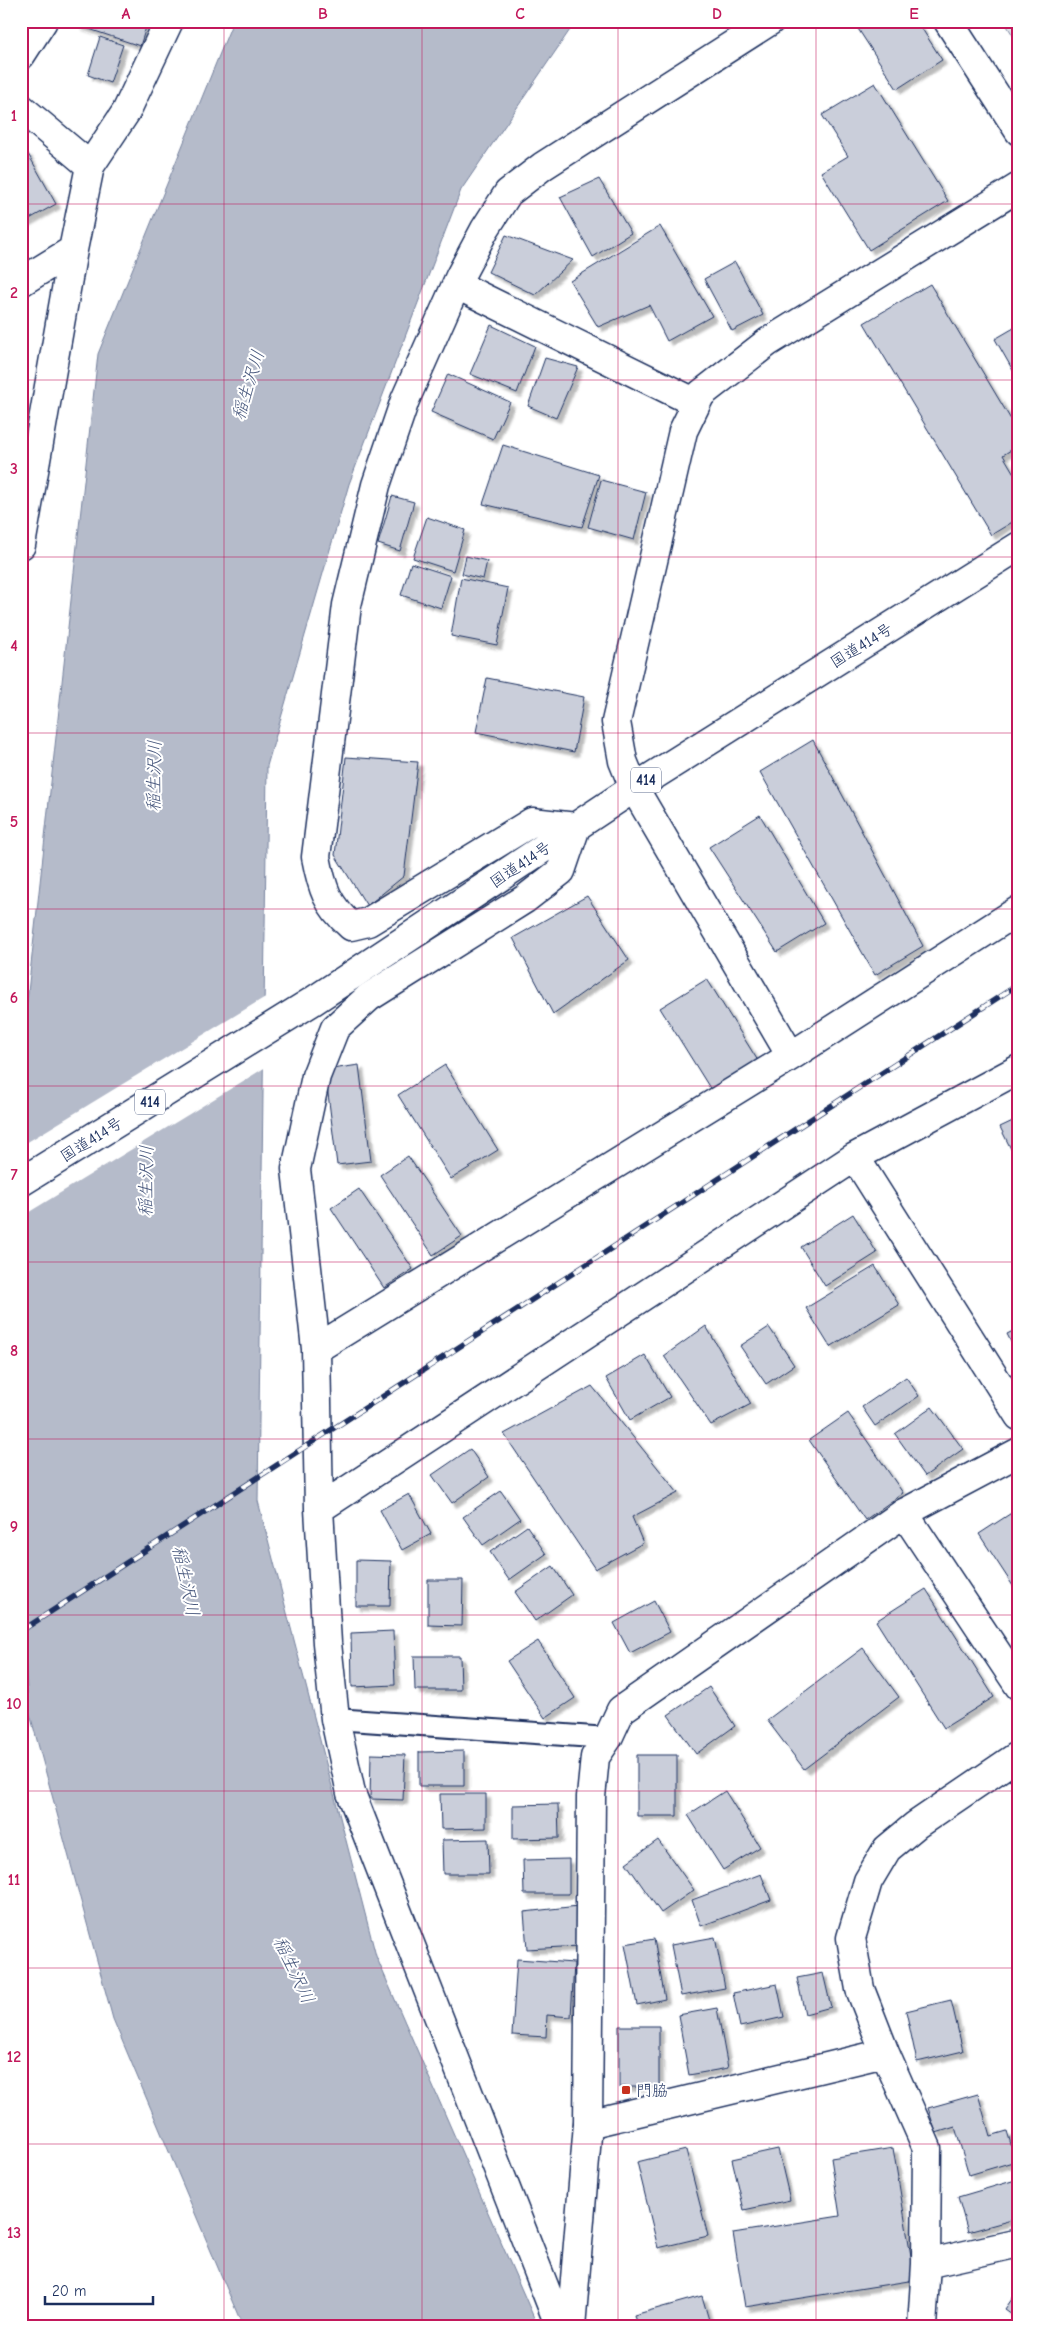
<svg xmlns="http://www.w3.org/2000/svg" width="1040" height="2348" font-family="'Comic Neue','Klee One',sans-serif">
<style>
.green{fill:#dee1e7;stroke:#7c88a2}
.water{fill:#b5bbca;stroke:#77839f}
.pier{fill:#fff}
.building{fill:#caceda;stroke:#1b2f5e;filter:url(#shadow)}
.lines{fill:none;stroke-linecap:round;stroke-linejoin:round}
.service-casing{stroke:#1b2f5e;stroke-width:24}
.minor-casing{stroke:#1b2f5e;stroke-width:31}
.tertiary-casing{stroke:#1b2f5e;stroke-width:31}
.trunk-casing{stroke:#1b2f5e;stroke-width:31}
.service{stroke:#fff;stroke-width:20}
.minor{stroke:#fff;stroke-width:28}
.tertiary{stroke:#fff;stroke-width:28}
.trunk{stroke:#fff;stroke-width:28}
.rail-casing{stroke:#1b2f5e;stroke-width:5.5}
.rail{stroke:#fff;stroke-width:4;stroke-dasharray:11;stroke-linecap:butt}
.grid{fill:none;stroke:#c2185b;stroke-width:1;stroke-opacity:0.55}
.poi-dot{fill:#c8321e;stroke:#fff;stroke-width:2}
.labels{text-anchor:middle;stroke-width:4;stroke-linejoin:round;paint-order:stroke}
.shield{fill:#fff;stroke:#5f6d8e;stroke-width:1}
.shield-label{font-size:15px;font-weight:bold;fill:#1b2f5e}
.street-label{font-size:16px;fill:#1b2f5e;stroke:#fff}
.poi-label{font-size:16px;fill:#1b2f5e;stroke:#fff;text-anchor:start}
.water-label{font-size:18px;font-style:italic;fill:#49597e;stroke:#fff}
.neatline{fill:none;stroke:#c2185b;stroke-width:2}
.grid-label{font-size:16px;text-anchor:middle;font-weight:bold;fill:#c2185b}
</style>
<defs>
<filter id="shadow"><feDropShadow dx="4.5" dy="4.5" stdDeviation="1" flood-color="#0004"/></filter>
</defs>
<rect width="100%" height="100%" fill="#fff"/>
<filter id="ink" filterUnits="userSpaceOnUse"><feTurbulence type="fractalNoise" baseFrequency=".02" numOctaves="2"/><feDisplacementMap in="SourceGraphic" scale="10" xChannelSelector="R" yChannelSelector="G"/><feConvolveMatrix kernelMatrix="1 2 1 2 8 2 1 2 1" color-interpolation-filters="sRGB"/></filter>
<g filter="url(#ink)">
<path class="green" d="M1004,21H1019V45Z"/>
<path class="water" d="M233,21H576L461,190L349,484L267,766L258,1501L376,1956L538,2327H243L113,2019L28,1707L21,1581V1056L98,354Z"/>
<path class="pier" d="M267,996L266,1067L21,1217V1146Z"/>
<path class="building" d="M78,21H148L140,46L77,25Z
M853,21H917L942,60L897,89Z
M100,37L123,45L110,83L88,75Z
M875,83L948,201L869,250L821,172L848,156L822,115Z
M27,152L56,204L24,222L21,217V155Z
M599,179L631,233L593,257L560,197Z
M660,226L712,316L667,341L649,305L598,327L570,281Z
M506,235L573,260L535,295L488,272Z
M735,262L763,315L732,331L704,279Z
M930,284L1019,433V445L1003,455L1019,482V518L991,535L864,323Z
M491,325L535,346L517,393L470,374Z
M1019,325V372L1015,374L995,339Z
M545,358L578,367L556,418L528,406Z
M448,374L510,402L493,439L431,412Z
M503,445L599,475L582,527L483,504Z
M601,480L646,492L634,540L588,527Z
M392,496L414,502L400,551L378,544Z
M427,517L465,530L453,571L413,558Z
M466,556L487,561L483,579L462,574Z
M411,563L451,576L441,608L401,595Z
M461,578L508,588L497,645L451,636Z
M487,678L584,697L574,752L476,732Z
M813,740L923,946L875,975L760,772Z
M346,757L418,762L404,876L367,906L335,855Z
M760,815L824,923L777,952L709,847Z
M587,896L629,960L553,1014L513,938Z
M707,979L760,1064L713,1093L660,1008Z
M359,1065L371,1161L337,1165L325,1070Z
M445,1065L498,1150L451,1179L398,1095Z
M1019,1118V1165L1000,1127Z
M408,1156L462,1236L433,1255L380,1175Z
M359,1189L413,1269L384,1288L331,1208Z
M853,1214L877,1253L825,1286L801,1247Z
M875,1266L899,1305L830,1347L806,1308Z
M706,1326L751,1404L711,1425L664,1356Z
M769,1327L794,1365L766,1384L740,1346Z
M1019,1328V1358L1007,1334Z
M645,1355L670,1397L630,1420L606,1378Z
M906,1377L919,1396L875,1426L862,1407Z
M592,1386L678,1493L632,1517L643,1543L595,1569L504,1434Z
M932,1407L963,1449L925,1476L895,1434Z
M848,1413L903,1493L865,1520L809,1440Z
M470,1449L489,1477L452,1503L432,1475Z
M501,1491L520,1519L483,1545L463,1517Z
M409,1494L431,1534L402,1550L380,1510Z
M1016,1510L1019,1515V1586L1015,1589L979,1534Z
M527,1526L546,1554L509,1580L490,1552Z
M356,1560L391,1561L390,1606H356Z
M553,1566L572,1595L535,1621L515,1592Z
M428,1580H463L462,1626L428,1625Z
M926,1589L994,1697L944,1728L876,1621Z
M654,1601L670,1632L630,1653L614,1623Z
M393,1631L395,1685L352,1687L351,1633Z
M1019,1636V1649L1013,1640Z
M538,1641L575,1698L545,1718L507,1661Z
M863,1648L899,1697L804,1769L767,1720Z
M414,1656H460L461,1690H415Z
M709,1687L735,1726L696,1754L668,1715Z
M464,1751V1786H419V1752Z
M371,1754L405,1755L403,1800L370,1799Z
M637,1755H677V1816H637Z
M725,1791L760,1847L723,1870L688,1815Z
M440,1794H486V1828L441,1829Z
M558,1804L559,1838L513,1839V1805Z
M488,1839L489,1874H443L442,1840Z
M658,1840L694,1890L661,1913L626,1863Z
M569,1859V1894H524L523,1860Z
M761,1874L771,1900L701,1926L692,1900Z
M578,1906L579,1946L527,1949L524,1912Z
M715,1937L725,1988L681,1996L671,1945Z
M654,1939L665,1999L637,2005L625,1944Z
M517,1959L574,1963L571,2017L547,2015L546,2037L512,2035Z
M823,1973L831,2007L805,2014L797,1978Z
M777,1984L784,2017L740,2027L733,1993Z
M951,2000L963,2051L917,2062L906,2011Z
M717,2008L728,2068L689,2075L678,2015Z
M619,2026H659V2087H619Z
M978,2094L990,2136L1007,2131L1016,2161L969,2175L955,2127L936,2133L928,2108Z
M893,2148L915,2280L745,2307L733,2233L840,2216L831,2158Z
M778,2149L790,2200L744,2210L732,2159Z
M686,2150L708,2236L658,2248L637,2162Z
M1019,2179V2218L968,2232L958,2197Z
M1019,2289V2319L1005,2309Z
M702,2296L709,2320L686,2327H637L634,2315Z"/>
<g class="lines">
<defs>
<path id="service" d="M335,1719L608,1738"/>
<path id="minor" d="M948,21L1019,131
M21,55L43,21
M21,108L90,166
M21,282L73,250
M457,285L696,403
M21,545L73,250L90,166L126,112L169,21
M791,1056L634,788L623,761L616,722L683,431L701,394L768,342L1019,187
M855,1157L1019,1416
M316,1349L791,1056L1019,910
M319,1509L855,1157L1019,1069
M904,1513L1019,1686
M588,2124L885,2053
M926,2264L927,2148L885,2053L860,1989L851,1938L868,1881L887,1849L916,1825L1019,1755
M560,2327L351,1793L335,1719L327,1643L319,1509L316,1349L296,1169L316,1076L335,1028L369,997L525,899L561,871L576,827L532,822L368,922L351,926C327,905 322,888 316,857L347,605L376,485L405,400L460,276L485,229L508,193L543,166L770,21
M922,2327L926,2264L1019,2243"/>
<path id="tertiary" d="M571,2327L588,2124L591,1797L595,1757L608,1738L621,1710L904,1513L1019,1452"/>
<path id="trunk" d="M21,1182L313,1001L634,788L1019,546"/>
</defs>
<use href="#service" class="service-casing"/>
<use href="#minor" class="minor-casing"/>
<use href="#tertiary" class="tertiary-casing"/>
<use href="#trunk" class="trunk-casing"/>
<use href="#service" class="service"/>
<use href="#minor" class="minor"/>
<use href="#tertiary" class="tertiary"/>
<use href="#trunk" class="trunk"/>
<defs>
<path id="rail" d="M21,1631L1019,984"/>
</defs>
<use href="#rail" class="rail-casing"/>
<use href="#rail" class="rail"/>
</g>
</g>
<path class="grid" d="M224,21V2327M422,21V2327M618,21V2327M816,21V2327M21,204H1019M21,380H1019M21,557H1019M21,733H1019M21,909H1019M21,1086H1019M21,1262H1019M21,1439H1019M21,1615H1019M21,1791H1019M21,1968H1019M21,2144H1019"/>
<rect class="poi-dot" x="621" y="2085" width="10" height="10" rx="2.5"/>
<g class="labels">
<g class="shield">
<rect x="631" y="767.5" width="30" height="25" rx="4"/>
<rect x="135" y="1089.5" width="30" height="25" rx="4"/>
</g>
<g class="shield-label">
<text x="646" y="785">414</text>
<text x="150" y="1107">414</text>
</g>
<g class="street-label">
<text transform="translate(861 645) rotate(-32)" y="6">国道414号</text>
<text transform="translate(520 864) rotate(-34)" y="6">国道414号</text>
<text transform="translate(91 1139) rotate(-32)" y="6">国道414号</text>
</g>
<g class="poi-label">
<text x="636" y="2096">門脇</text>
</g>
<g class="water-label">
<text transform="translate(248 385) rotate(-73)" y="6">稲生沢川</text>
<text transform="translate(154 776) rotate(-89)" y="6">稲生沢川</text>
<text transform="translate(146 1181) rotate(-89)" y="6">稲生沢川</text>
<text transform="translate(186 1581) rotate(78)" y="6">稲生沢川</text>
<text transform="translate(294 1970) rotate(65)" y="6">稲生沢川</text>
</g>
</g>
<rect width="1040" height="2348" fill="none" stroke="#fff" stroke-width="55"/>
<path d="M45 2296v8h108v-8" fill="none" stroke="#1b2f5e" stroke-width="2.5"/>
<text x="52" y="2296" font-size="15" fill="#1b2f5e" stroke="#ffffff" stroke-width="4" paint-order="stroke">20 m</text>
<rect x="28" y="28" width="984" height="2292" class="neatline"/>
<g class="grid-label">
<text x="126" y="19">A</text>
<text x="323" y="19">B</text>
<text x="520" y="19">C</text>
<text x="717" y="19">D</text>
<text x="914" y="19">E</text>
<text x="14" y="121">1</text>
<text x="14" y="298">2</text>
<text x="14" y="474">3</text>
<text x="14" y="651">4</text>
<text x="14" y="827">5</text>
<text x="14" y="1003">6</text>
<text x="14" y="1180">7</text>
<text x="14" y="1356">8</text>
<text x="14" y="1532">9</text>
<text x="14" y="1709">10</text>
<text x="14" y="1885">11</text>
<text x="14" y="2062">12</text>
<text x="14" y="2238">13</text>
</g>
</svg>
